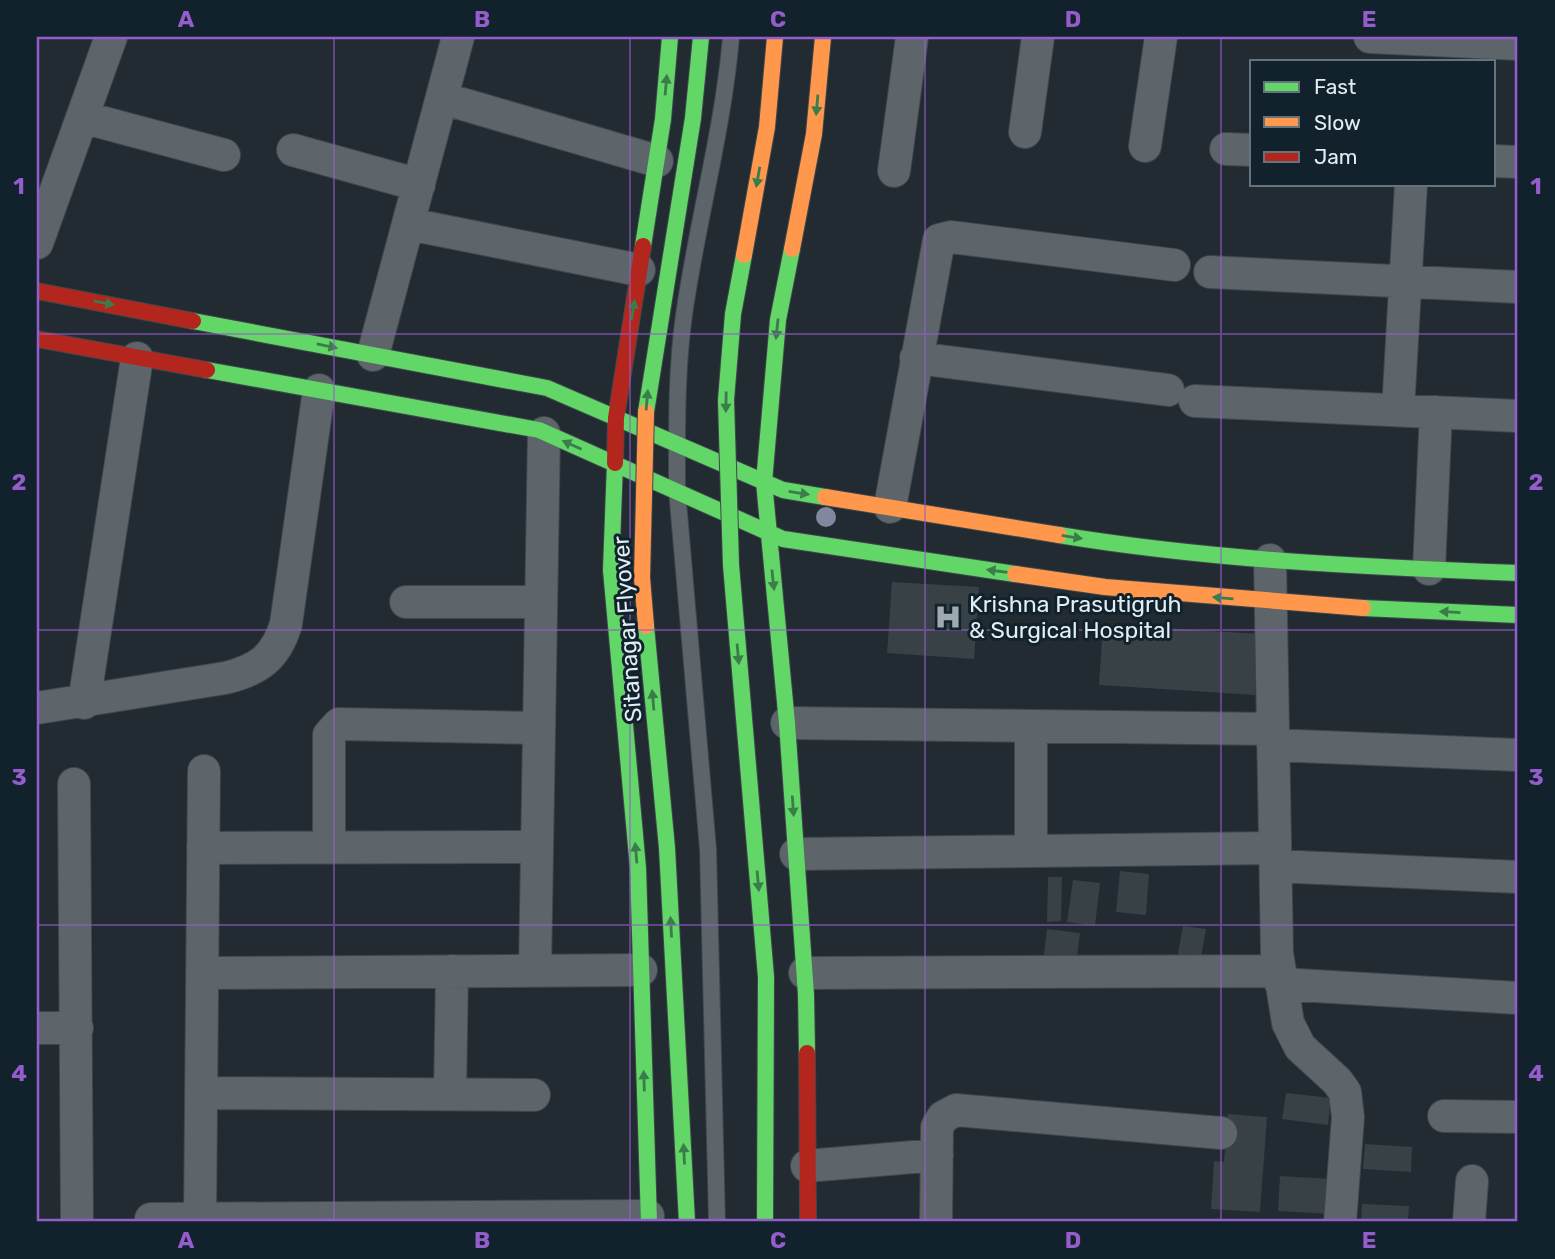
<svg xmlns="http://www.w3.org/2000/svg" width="1555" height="1259" font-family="Rubik,sans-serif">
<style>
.building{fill:#384145}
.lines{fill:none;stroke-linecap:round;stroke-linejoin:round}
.lane-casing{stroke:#3f474c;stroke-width:18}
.street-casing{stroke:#3f474c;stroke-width:34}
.fast-casing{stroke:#3f474c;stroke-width:18}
.slow-casing{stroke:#3f474c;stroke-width:18}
.jam-casing{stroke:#3f474c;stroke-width:18}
.lane{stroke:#5d656a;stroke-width:16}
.street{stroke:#5d656a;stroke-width:32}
.fast{stroke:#63d668;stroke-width:16}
.slow{stroke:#ff974d;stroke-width:16}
.jam{stroke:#b3261e;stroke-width:16}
.fast-bridge-casing{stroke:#3f474c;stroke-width:18;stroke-linecap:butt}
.slow-bridge-casing{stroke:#3f474c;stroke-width:18;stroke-linecap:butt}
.fast-bridge{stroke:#63d668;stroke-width:16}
.slow-bridge{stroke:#ff974d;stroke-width:16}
.tree{fill:#8088a0}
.oneway{fill:#3a7c4a}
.grid{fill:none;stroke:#955ccc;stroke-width:2;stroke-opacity:0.55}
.labels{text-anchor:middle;stroke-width:6;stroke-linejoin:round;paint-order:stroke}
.poi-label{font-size:23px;fill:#e2edf4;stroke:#12222d;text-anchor:start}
.street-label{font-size:23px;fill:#e2edf4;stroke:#12222d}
.neatline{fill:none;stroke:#955ccc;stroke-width:2.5}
.grid-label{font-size:23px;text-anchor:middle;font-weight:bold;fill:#955ccc}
</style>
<rect width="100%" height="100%" fill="#212b31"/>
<path class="building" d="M892,582L979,587L974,659L887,653Z
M1103,624L1258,634L1255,695L1099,685Z
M1120,871L1149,874L1146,915L1116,912Z
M1048,877H1062L1061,921L1047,922Z
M1073,880L1100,883L1095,926L1067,922Z
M1183,926L1206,929L1200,963L1177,959Z
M1047,929L1080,933L1076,965L1043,961Z
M1286,1093L1331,1098L1328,1125L1282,1119Z
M1228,1114L1267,1117L1260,1212L1211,1209L1214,1161L1224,1162Z
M1365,1144L1412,1147L1411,1172L1363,1169Z
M1280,1176L1331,1179L1329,1214L1278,1211Z
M1362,1204L1409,1206L1408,1222H1361Z"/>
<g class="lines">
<defs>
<path id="lane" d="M717,1222L708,849L677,490C677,432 676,372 684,315C697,222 723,131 731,37"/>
<path id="street" d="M1370,37L1518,44
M442,98L657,161
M82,117L224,155
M1025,132L1038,37
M1145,146L1161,37
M1226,149L1252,150
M293,150L419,185
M1494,161L1518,162
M894,171L912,37
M409,224L639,270
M37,243L111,37
M1210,272L1518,287
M373,355L458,37
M916,358L1168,390
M1195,401L1518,416
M1398,410L1411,184
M890,507L939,240L951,237L1174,265
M1270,560L1277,953L1288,1023L1300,1047L1337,1081L1345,1092L1348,1117L1340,1222
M1429,569L1436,412
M406,602H541
M84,703L137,358
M37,708L225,678C259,670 276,657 286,624L319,390
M787,723L1273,729
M1273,745L1518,755
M74,784L77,1222
M203,848L537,847
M329,848V735L339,724L539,728
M1031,851V726
M796,854L1275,848
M1276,866L1518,877
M535,971L544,433
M202,973L641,970
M805,973L1280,971
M1281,984L1518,998
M37,1028H77
M201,1093L534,1095
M450,1094L452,971
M1444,1116L1518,1117
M807,1166L937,1155
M151,1219L648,1216
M200,1219L204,771
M936,1222L937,1127L943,1117L956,1110L1221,1133
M1469,1222L1472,1181"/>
<path id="fast" d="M643,246L663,119L670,37
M792,249L778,320L764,482L787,723L806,995L807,1053
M193,321L547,388L783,490L825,497
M207,370L539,430L783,539L1015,574
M615,463L611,570L638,868L649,1222
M1059,535C1211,560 1364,567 1518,573
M1363,608L1518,615"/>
<path id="slow" d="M792,249L814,134L823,37
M825,497L1059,535
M1015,574L1105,587L1363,608"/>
<path id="jam" d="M37,291L193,321
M37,339L207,370
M615,463L616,418L643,246
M807,1053L808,1222"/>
</defs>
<use href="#lane" class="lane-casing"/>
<use href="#street" class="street-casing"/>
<use href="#fast" class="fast-casing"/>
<use href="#slow" class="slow-casing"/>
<use href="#jam" class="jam-casing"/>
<use href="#lane" class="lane"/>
<use href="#street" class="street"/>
<use href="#fast" class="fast"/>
<use href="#slow" class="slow"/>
<use href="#jam" class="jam"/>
<defs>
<path id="fast-bridge" d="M744,255L733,314L726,400L731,565L766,977L765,1222
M646,412L693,118L701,37
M646,626L667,848L687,1222"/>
<path id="slow-bridge" d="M744,255L767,127L775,37
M646,412L642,578L646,626"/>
</defs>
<use href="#fast-bridge" class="fast-bridge-casing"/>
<use href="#slow-bridge" class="slow-bridge-casing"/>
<use href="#fast-bridge" class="fast-bridge"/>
<use href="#slow-bridge" class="slow-bridge"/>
</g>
<circle class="tree" cx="826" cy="517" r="10"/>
<defs><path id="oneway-solid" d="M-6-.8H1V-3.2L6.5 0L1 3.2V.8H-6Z" transform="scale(1.75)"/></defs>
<g class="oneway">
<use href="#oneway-solid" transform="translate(666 85) rotate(-85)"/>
<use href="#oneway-solid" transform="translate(817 105) rotate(95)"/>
<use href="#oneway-solid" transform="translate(758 177) rotate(100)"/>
<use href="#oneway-solid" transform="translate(104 303) rotate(11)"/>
<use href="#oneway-solid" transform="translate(633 310) rotate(-81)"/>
<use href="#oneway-solid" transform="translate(777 329) rotate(96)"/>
<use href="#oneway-solid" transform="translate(327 346) rotate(11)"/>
<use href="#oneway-solid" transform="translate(647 400) rotate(-85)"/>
<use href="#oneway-solid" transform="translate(726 402) rotate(91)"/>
<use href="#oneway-solid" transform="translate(572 445) rotate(-156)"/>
<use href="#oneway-solid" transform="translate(799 493) rotate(9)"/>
<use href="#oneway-solid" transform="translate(1072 537) rotate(9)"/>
<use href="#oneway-solid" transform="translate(997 571) rotate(-172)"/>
<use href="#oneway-solid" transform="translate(773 580) rotate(84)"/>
<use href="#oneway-solid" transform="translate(1223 598) rotate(-175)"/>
<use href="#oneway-solid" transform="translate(1450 612) rotate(-177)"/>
<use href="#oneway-solid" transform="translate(738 654) rotate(85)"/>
<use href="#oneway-solid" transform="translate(653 700) rotate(-95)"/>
<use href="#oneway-solid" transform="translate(793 806) rotate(86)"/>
<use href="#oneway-solid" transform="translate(636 853) rotate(-95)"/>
<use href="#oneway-solid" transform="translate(758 881) rotate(85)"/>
<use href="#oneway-solid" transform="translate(671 927) rotate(-93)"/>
<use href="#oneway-solid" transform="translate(644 1081) rotate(-92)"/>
<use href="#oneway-solid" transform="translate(684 1154) rotate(-93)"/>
</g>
<path class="grid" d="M334,37V1222M630,37V1222M925,37V1222M1221,37V1222M37,334H1518M37,630H1518M37,925H1518"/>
<defs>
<symbol id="hospital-bare" viewBox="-9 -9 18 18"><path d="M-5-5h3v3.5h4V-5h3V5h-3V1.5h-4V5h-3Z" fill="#9ea9b0" stroke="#12222d" stroke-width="2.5" paint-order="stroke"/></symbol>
</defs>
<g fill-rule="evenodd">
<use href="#hospital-bare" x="929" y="598" width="38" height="38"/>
</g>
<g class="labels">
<g class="poi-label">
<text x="969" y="612">Krishna Prasutigruh<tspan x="969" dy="26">&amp; Surgical Hospital</tspan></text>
</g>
<g class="street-label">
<text transform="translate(627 629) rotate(-94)" y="8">Sitanagar Flyover</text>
</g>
</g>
<rect width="1555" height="1259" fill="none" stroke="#12222d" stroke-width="77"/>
<rect x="1250" y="60" width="245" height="126" fill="#12222d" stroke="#65737d" stroke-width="2"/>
<rect x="1264" y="82" width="35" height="10" fill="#63d668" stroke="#65737d" stroke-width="2"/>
<text x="1314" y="94" font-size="21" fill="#e2edf4">Fast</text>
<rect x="1264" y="117" width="35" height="10" fill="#ff974d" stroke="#65737d" stroke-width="2"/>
<text x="1314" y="130" font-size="21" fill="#e2edf4">Slow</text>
<rect x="1264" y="152" width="35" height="10" fill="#b3261e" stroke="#65737d" stroke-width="2"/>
<text x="1314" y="164" font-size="21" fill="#e2edf4">Jam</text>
<rect x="38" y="38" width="1478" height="1182" class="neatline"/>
<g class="grid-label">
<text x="186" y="27">A</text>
<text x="482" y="27">B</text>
<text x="778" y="27">C</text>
<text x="1073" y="27">D</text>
<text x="1369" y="27">E</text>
<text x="19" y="194">1</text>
<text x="1536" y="194">1</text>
<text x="19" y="490">2</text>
<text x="1536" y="490">2</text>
<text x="19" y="785">3</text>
<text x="1536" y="785">3</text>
<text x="19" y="1081">4</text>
<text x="1536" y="1081">4</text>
<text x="186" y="1248">A</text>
<text x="482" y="1248">B</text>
<text x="778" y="1248">C</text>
<text x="1073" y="1248">D</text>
<text x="1369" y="1248">E</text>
</g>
</svg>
